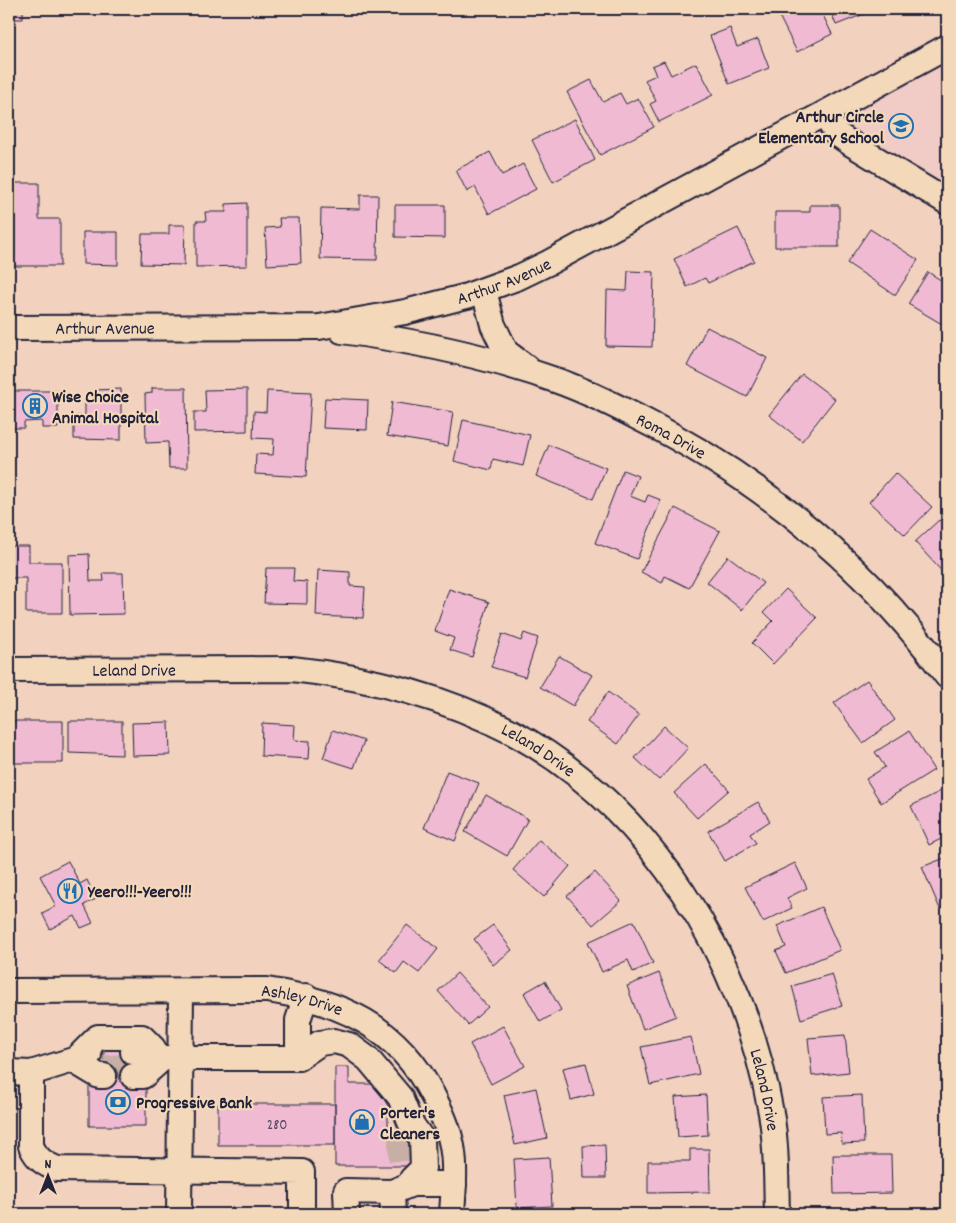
<svg xmlns="http://www.w3.org/2000/svg" width="956" height="1223" font-family="Dekko,sans-serif">
<style>
.built{fill:#f1cbc5}
.building{fill:#f0bad3;stroke:#22223b}
.lines{fill:none;stroke-linecap:round;stroke-linejoin:round}
.minor-tunnel{stroke:#c8afa5;stroke-width:24;stroke-dasharray:24 12;stroke-linecap:butt}
.minor-casing{stroke:#22223b;stroke-width:28}
.minor{stroke:#f3d8ba;stroke-width:24}
.labels{text-anchor:middle;stroke-width:4.5;stroke-linejoin:round;paint-order:stroke}
.number-label{font-size:15px;fill:#564861}
.poi-label{font-size:18px;font-weight:bold;fill:#22223b;stroke:#f3d8ba;text-anchor:start}
.street-label{font-size:18px;fill:#22223b;stroke:#f3d8ba}
</style>
<rect width="100%" height="100%" fill="#f2d2bf"/>
<filter id="ink" filterUnits="userSpaceOnUse"><feTurbulence type="fractalNoise" baseFrequency=".02" numOctaves="2"/><feDisplacementMap in="SourceGraphic" scale="10" xChannelSelector="R" yChannelSelector="G"/><feConvolveMatrix kernelMatrix="1 2 1 2 8 2 1 2 1" color-interpolation-filters="sRGB"/></filter>
<g filter="url(#ink)">
<path class="built" d="M947,58V189L858,133L854,118L860,107Z"/>
<path class="building" d="M9,9H23V19H9Z
M783,9H820L832,34L797,52L777,12Z
M830,9H877L836,25Z
M730,28L737,47L758,39L769,68L729,84L710,36Z
M664,61L671,75L696,63L713,95L659,122L650,104L656,101L645,80L656,75L652,66Z
M591,80L603,102L620,93L626,104L638,98L654,127L600,155L567,92Z
M575,119L595,160L553,182L532,140Z
M490,152L502,175L523,164L536,189L489,214L475,187L467,192L456,170Z
M9,183H39V219H60V266H9Z
M360,195H378L377,260L320,259L321,208L360,209Z
M247,203V266L196,267V221H206L205,212H226V204Z
M395,205H445V238L395,237Z
M810,205H839V247H775V212H810Z
M279,218H299L301,263L267,265L265,228L280,227Z
M169,225H185L184,265L141,264L142,234H169Z
M738,228L754,261L708,283L705,278L687,287L674,259Z
M870,229L918,260L895,295L847,263Z
M83,232H118V265L83,264Z
M628,271L654,272L652,347L606,346L607,290L627,291Z
M928,272L947,284V327L908,304Z
M707,327L767,358L747,397L687,366Z
M802,374L835,399L802,441L769,415Z
M152,388H186L187,468H169L168,442L146,443L145,394L152,393Z
M121,389V440L74,439V416H85V400H94V390Z
M247,389V431L194,432V412H206L205,390Z
M12,391H58V428H42V421L24,422V428H12Z
M267,391L311,393L306,477L255,474L256,454L273,455L274,439L253,438L254,411L266,412Z
M325,398L368,400L367,430L323,428Z
M392,402L453,412L448,446L387,436Z
M463,420L530,435L523,466L493,459L491,470L454,461Z
M549,445L606,468L593,499L536,476Z
M623,470L638,476L630,496L645,502L648,495L661,500L637,559L595,543Z
M895,473L932,507L905,535L869,502Z
M675,508L720,531L689,588L665,576L662,583L641,572Z
M939,520L947,528V577L915,542Z
M9,546H29V562H62V613H26V578H9Z
M89,554L90,581H104L103,573H123L124,614L70,615L69,555Z
M728,556L763,583L742,610L707,582Z
M266,568H294L293,581L307,582V604L264,603Z
M318,570L350,572V586L365,587L363,618L316,616Z
M449,589L489,602L472,657L450,650L454,638L435,631Z
M786,589L817,618L773,664L752,643L773,621L764,612Z
M524,633L538,638L525,677L491,667L502,634L521,641Z
M559,656L592,675L573,706L540,687Z
M867,680L895,720L863,743L834,703Z
M608,692L639,715L618,744L587,722Z
M9,721H63V763H9Z
M69,721H122V755L69,753Z
M169,722L170,755L133,756L132,723Z
M262,723L295,725L294,740L310,741L309,759L261,756Z
M664,726L688,748L659,780L635,758Z
M333,730L364,741L354,768L323,758Z
M909,731L934,770L881,803L866,779L885,767L875,752Z
M706,764L729,790L697,818L674,793Z
M447,771L479,783L455,841L424,828Z
M947,788V836L929,845L911,806Z
M486,795L528,819L507,856L465,832Z
M758,802L770,821L750,834L756,843L725,861L708,831Z
M539,840L570,866L544,897L513,870Z
M947,857V906L940,909L922,867Z
M68,861L80,884L87,880L96,899L84,905L93,923L81,928L75,916L50,929L42,913L56,906L40,876Z
M795,863L807,888L787,898L792,908L763,922L745,887Z
M595,872L621,901L593,925L567,896Z
M821,907L840,950L786,973L776,951L786,947L777,926Z
M634,921L653,963L633,972L628,960L602,972L588,942Z
M407,925L438,949L419,973L404,962L396,973L379,960Z
M493,925L512,950L493,965L474,939Z
M947,935V954L942,937Z
M457,973L488,1007L468,1025L438,991Z
M659,973L676,1016L643,1029L627,986Z
M832,974L842,1006L801,1019L792,986Z
M545,981L561,1010L540,1022L524,993Z
M503,1026L525,1066L491,1084L470,1044Z
M845,1035L849,1072L812,1076L808,1038Z
M691,1037L699,1074L650,1085L641,1047Z
M104,1039H133L146,1078V1126H89V1076H104Z
M586,1063L594,1094L571,1100L563,1068Z
M335,1067H349V1084H375L388,1106V1137H417V1166H335Z
M536,1088L547,1138L515,1145L504,1095Z
M706,1095L708,1135L678,1137L675,1097Z
M862,1095L864,1143L842,1144L841,1133L825,1134L823,1097Z
M218,1104H335V1145H218Z
M605,1145L606,1178H584L583,1146Z
M690,1149H709L710,1192L648,1193V1161H690Z
M833,1155H891L892,1193L834,1194Z
M549,1157L552,1206L517,1208L514,1159Z"/>
<g class="lines">
<path class="minor-tunnel" d="M104,1067L133,1066
M400,1137L401,1166"/>
<defs>
<g id="minor">
<path d="M824,114L837,134L850,143L947,202"/>
<path d="M484,291L493,325L506,352L527,368"/>
<path id="s1" d="M9,328L319,327L405,312L467,296L519,277L548,263L947,47"/>
<path id="s2" d="M342,331C416,341 488,356 558,381C586,391 612,404 637,417C762,479 865,565 947,676"/>
<path id="s3" d="M9,670L292,669C367,677 442,696 510,731C650,806 744,959 771,1113C777,1146 776,1181 777,1214"/>
<path id="s4" d="M9,991L267,990C340,1001 398,1026 433,1096C442,1113 451,1133 453,1153C456,1173 453,1194 452,1214"/>
<path d="M133,1052L163,1058H298L320,1043L334,1041L349,1045L368,1059L400,1097L410,1122L422,1139L423,1168L412,1179V1184L392,1192L346,1191L347,1214"/>
<path d="M298,1058V1020L306,996"/>
<path d="M74,1061L98,1037H142L153,1048"/>
<path d="M74,1061L99,1076H104"/>
<path d="M9,1072L31,1073L89,1055"/>
<path d="M31,1073V1146C37,1159 44,1164 57,1169L302,1172V1214"/>
<path d="M133,1076H143L163,1058"/>
<path d="M412,1184H454"/>
<path d="M392,1192L393,1214"/>
<path d="M179,1214L181,991"/>
</g>
</defs>
<use href="#minor" class="minor-casing"/>
<use href="#minor" class="minor"/>
</g>
</g>
<defs>
<symbol id="school-ring" viewBox="-11 -11 22 22"><circle r="9.5" fill="#f3d8ba" stroke="#1f6fb2" stroke-width="1.5"/><path d="M0-5L7-2L0 1L-7-2ZM-4 1L0 2.5L4 1V4Q0 6-4 4Z" fill="#1f6fb2"/></symbol>
<symbol id="building-ring" viewBox="-11 -11 22 22"><circle r="9.5" fill="#f3d8ba" stroke="#1f6fb2" stroke-width="1.5"/><path d="M-4-6H4V6H1V3H-1V6H-4ZM-2.5-4.3h1.7v1.8h-1.7ZM.8-4.3h1.7v1.8H.8ZM-2.5-1h1.7V.8h-1.7ZM.8-1h1.7V.8H.8Z" fill="#1f6fb2"/></symbol>
<symbol id="restaurant-ring" viewBox="-11 -11 22 22"><circle r="9.5" fill="#f3d8ba" stroke="#1f6fb2" stroke-width="1.5"/><path d="M-5-6h1v4h1v-4h1v4h1v-4h1v5L-1.5 .5V6h-2V.5L-5-1ZM5-6V6H3V1.5H1.5Q1.5-4 5-6Z" fill="#1f6fb2"/></symbol>
<symbol id="bank-ring" viewBox="-11 -11 22 22"><circle r="9.5" fill="#f3d8ba" stroke="#1f6fb2" stroke-width="1.5"/><path d="M-6-4H6V4H-6ZM0-2.3a2.3 2.3 0 1 0 0 4.6a2.3 2.3 0 1 0 0-4.6Z" fill="#1f6fb2"/></symbol>
<symbol id="shop-ring" viewBox="-11 -11 22 22"><circle r="9.5" fill="#f3d8ba" stroke="#1f6fb2" stroke-width="1.5"/><path d="M-5-2.5h2.3a2.7 3.5 0 0 1 5.4 0H5L5.5 6h-11ZM-1.5-2.5h3a1.5 2.3 0 0 0-3 0Z" fill="#1f6fb2"/></symbol>
</defs>
<g fill-rule="evenodd">
<use href="#school-ring" x="887" y="112" width="28" height="28"/>
<use href="#building-ring" x="21" y="392" width="28" height="28"/>
<use href="#restaurant-ring" x="56" y="877" width="28" height="28"/>
<use href="#bank-ring" x="104" y="1088" width="28" height="28"/>
<use href="#shop-ring" x="348" y="1108" width="28" height="28"/>
</g>
<g class="labels">
<g class="number-label">
<text x="277" y="1129">280</text>
</g>
<g class="poi-label">
<text x="884" y="122" text-anchor="end">Arthur Circle<tspan x="884" dy="21">Elementary School</tspan></text>
<text x="52" y="402">Wise Choice<tspan x="52" dy="21">Animal Hospital</tspan></text>
<text x="88" y="897">Yeero!!!-Yeero!!!</text>
<text x="136" y="1108">Progressive Bank</text>
<text x="380" y="1118">Porter's<tspan x="380" dy="21">Cleaners</tspan></text>
</g>
<g class="street-label">
<text dy="6" stroke="none"><textPath href="#s1" startOffset="501">Arthur Avenue</textPath></text>
<text dy="6" stroke="none"><textPath href="#s1" startOffset="96">Arthur Avenue</textPath></text>
<text dy="6" stroke="none"><textPath href="#s2" startOffset="348">Roma Drive</textPath></text>
<text dy="6" stroke="none"><textPath href="#s3" startOffset="125">Leland Drive</textPath></text>
<text dy="6" stroke="none"><textPath href="#s3" startOffset="545">Leland Drive</textPath></text>
<text dy="6" stroke="none"><textPath href="#s4" startOffset="294">Ashley Drive</textPath></text>
<text dy="6" stroke="none"><textPath href="#s3" startOffset="965">Leland Drive</textPath></text>
</g>
</g>
<rect width="956" height="1223" fill="none" stroke="#f3d8ba" stroke-width="30"/>
<rect x="15" y="15" width="926" height="1193" fill="none" stroke="#22223b" stroke-width="2" filter="url(#ink)"/>
<g transform="translate(48 1176)" stroke="#f3d8ba" stroke-width="4" paint-order="stroke">
<path d="M0-4L9 19L0 12L-9 19Z" fill="#22223b"/>
<text y="-8" font-size="14" font-weight="bold" text-anchor="middle" fill="#22223b">N</text>
</g>
</svg>
